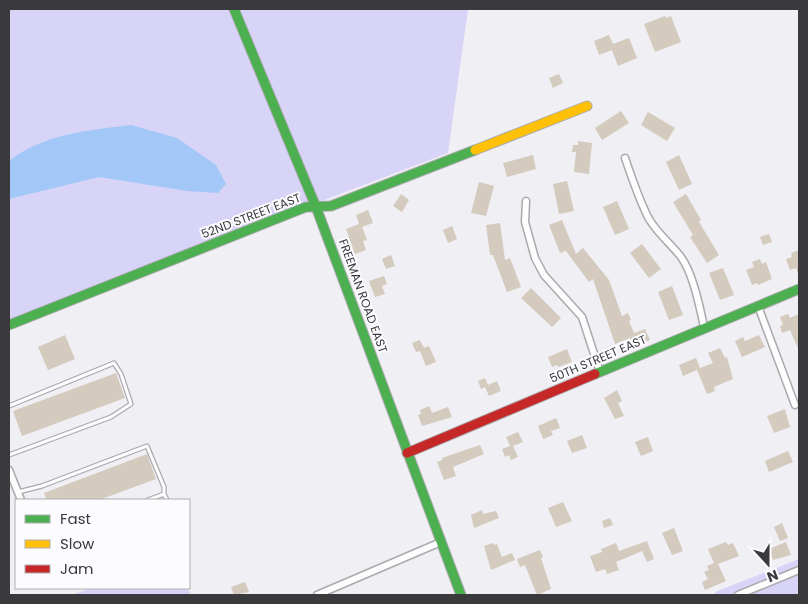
<svg xmlns="http://www.w3.org/2000/svg" width="808" height="604" font-family="Poppins,sans-serif">
<style>
.green{fill:#d7d4f8}
.water{fill:#a3c8f8}
.building{fill:#d4cabe}
.lines{fill:none;stroke-linecap:round;stroke-linejoin:round}
.lane-casing{stroke:#aaaaae;stroke-width:5.5}
.street-casing{stroke:#aaaaae;stroke-width:9}
.fast-casing{stroke:#aaaaae;stroke-width:11}
.slow-casing{stroke:#aaaaae;stroke-width:11}
.jam-casing{stroke:#aaaaae;stroke-width:11}
.lane{stroke:#fdfdfd;stroke-width:3}
.street{stroke:#fdfdfd;stroke-width:6}
.fast{stroke:#4caf50;stroke-width:9}
.slow{stroke:#ffc107;stroke-width:9}
.jam{stroke:#c62828;stroke-width:9}
.labels{text-anchor:middle;stroke-width:4;stroke-linejoin:round;paint-order:stroke}
.street-label{font-size:12px;fill:#3a3a3d;stroke:#fcfcff}
</style>
<rect width="100%" height="100%" fill="#efeff4"/>
<path class="green" d="M9,9H468L448,153L9,320Z
M799,559V595H716L715,592Z
M91,588H188L191,595H72Z"/>
<path class="water" d="M131,125L177,138L216,165L226,184L218,193L187,191L99,177L9,199V161C43,134 89,130 131,125Z"/>
<path class="building" d="M665,16L666,18L671,16L681,42L655,52L644,24Z
M609,35L613,44L629,38L637,58L618,66L612,50L599,55L594,41Z
M559,74L563,83L553,88L549,78Z
M621,111L629,123L602,140L595,128Z
M648,112L675,128L667,141L641,125Z
M578,141L592,143L589,174L574,172L576,152H572L573,145H578Z
M533,155L536,169L507,177L503,163Z
M679,155L692,184L679,190L666,162Z
M567,181L574,211L559,214L553,184Z
M479,182L494,186L486,216L471,213Z
M401,194L409,200L402,212L393,206Z
M686,194L701,220L699,222L719,255L707,263L690,237L693,235L673,202Z
M617,201L629,229L615,235L603,207Z
M368,210L373,223L362,227L367,240L363,241L366,250L355,254L346,229L359,224L356,215Z
M562,220L576,254L583,248L609,280L622,316L628,313L631,320L629,321L634,333L645,329L650,340L634,347L630,338L615,344L593,279L589,282L566,251L560,253L549,225Z
M500,223L505,260L510,258L521,287L507,292L493,255H490L486,225Z
M452,226L457,239L448,243L443,230Z
M769,234L772,242L763,245L760,237Z
M642,244L661,269L649,278L630,253Z
M799,250V274H798L796,268L790,270L786,259L792,257L791,253Z
M391,255L395,266L386,269L382,259Z
M760,259L762,264L766,262L772,279L758,285L757,283L752,285L746,270L754,267L752,262Z
M723,268L734,295L720,300L709,273Z
M384,276L387,284L382,286L385,294L375,297L369,281Z
M672,286L683,315L669,320L658,292Z
M531,288L561,318L552,327L521,298Z
M788,314L790,318L799,314V351L790,330L782,333L780,326L783,325L780,317Z
M65,335L75,359L48,370L38,347Z
M759,335L765,347L742,357L735,341L743,337L745,341Z
M420,340L424,348L429,346L436,362L426,366L420,351L416,352L412,343Z
M720,348L725,358L727,357L733,379L714,387L715,391L707,394L697,370L683,376L679,365L696,358L700,368L713,363L708,353Z
M567,349L572,362L558,367L557,365L552,367L548,357Z
M116,373L125,398L22,436L13,411Z
M485,378L488,385L497,381L501,391L489,396L485,387L481,389L478,381Z
M617,390L622,401L618,403L624,416L615,419L604,398Z
M429,406L432,413L448,407L452,417L422,426L418,415L421,414L420,410Z
M785,409L790,427L774,433L767,416Z
M556,418L560,428L551,431L553,435L543,439L538,426Z
M518,432L523,442L513,446L518,457L511,460L509,455L505,457L502,449L510,446L506,437Z
M582,435L587,448L572,453L567,441Z
M648,437L653,451L641,456L635,442Z
M480,445L484,454L453,467L456,476L444,480L437,462L442,460V458Z
M788,451L793,462L769,472L765,461Z
M147,454L156,479L99,500H47L44,493Z
M563,502L572,521L556,527L548,508Z
M482,510L483,514L496,511L499,518L474,528L471,515Z
M610,518L613,525L604,528L602,521Z
M782,523L788,538L780,541L774,527Z
M674,528L683,551L672,555L662,533Z
M647,541L654,559L647,562L642,551L616,562L619,570L607,574L605,569L596,572L590,556L602,552L601,549L616,543L619,551Z
M726,542L728,545L733,543L739,556L718,564L726,581L705,590L702,582L708,579L704,572L709,570L707,566L714,563L708,549Z
M786,542L791,555L773,560L769,549Z
M493,543L494,545L497,544L502,557L512,553L515,560L491,570L484,546Z
M540,550L543,557L541,558L551,589L537,595L525,565L520,567L517,559Z
M245,582L249,592L234,595L231,587Z"/>
<g class="lines">
<defs>
<path id="lane" d="M9,406L114,363L121,374L131,404L111,417L9,455
M18,492L42,486L147,446L164,487V494
M148,500L164,494L167,500"/>
<path id="street" d="M625,158C632,178 639,200 649,219C658,234 671,244 681,257C693,273 700,308 704,327
M526,201L525,222L535,258L544,275L582,317L600,372
M758,306L795,405
M9,470L21,500
M317,595L441,542
M738,595L799,570"/>
<path id="fast" d="M234,9L316,207L461,595
M9,325L306,207L331,206L475,150
M595,374L799,289"/>
<path id="slow" d="M475,150L587,106"/>
<path id="jam" d="M407,453L595,374"/>
</defs>
<use href="#lane" class="lane-casing"/>
<use href="#street" class="street-casing"/>
<use href="#fast" class="fast-casing"/>
<use href="#slow" class="slow-casing"/>
<use href="#jam" class="jam-casing"/>
<use href="#lane" class="lane"/>
<use href="#street" class="street"/>
<use href="#fast" class="fast"/>
<use href="#slow" class="slow"/>
<use href="#jam" class="jam"/>
</g>
<g class="labels">
<g class="street-label">
<text transform="translate(251 216) rotate(-21)" y="4">52ND STREET EAST</text>
<text transform="translate(363 296) rotate(70)" y="4">FREEMAN ROAD EAST</text>
<text transform="translate(598 359) rotate(-23)" y="4">50TH STREET EAST</text>
</g>
</g>
<rect width="808" height="604" fill="none" stroke="#3a3a3d" stroke-width="20"/>
<rect x="15" y="499" width="175" height="90" fill="#fcfcff" stroke="#aeaeb1"/>
<rect x="25" y="515" width="25" height="8" fill="#4caf50" stroke="#aeaeb1"/>
<text x="60" y="524" font-size="15" fill="#3a3a3d">Fast</text>
<rect x="25" y="540" width="25" height="8" fill="#ffc107" stroke="#aeaeb1"/>
<text x="60" y="549" font-size="15" fill="#3a3a3d">Slow</text>
<rect x="25" y="565" width="25" height="8" fill="#c62828" stroke="#aeaeb1"/>
<text x="60" y="574" font-size="15" fill="#3a3a3d">Jam</text>
<g transform="translate(768 564) rotate(159)" stroke="#fcfcff" stroke-width="4" paint-order="stroke">
<path d="M0-4L9 19L0 12L-9 19Z" fill="#3a3a3d"/>
<text y="-8" font-size="14" font-weight="bold" text-anchor="middle" fill="#3a3a3d">N</text>
</g>
</svg>
